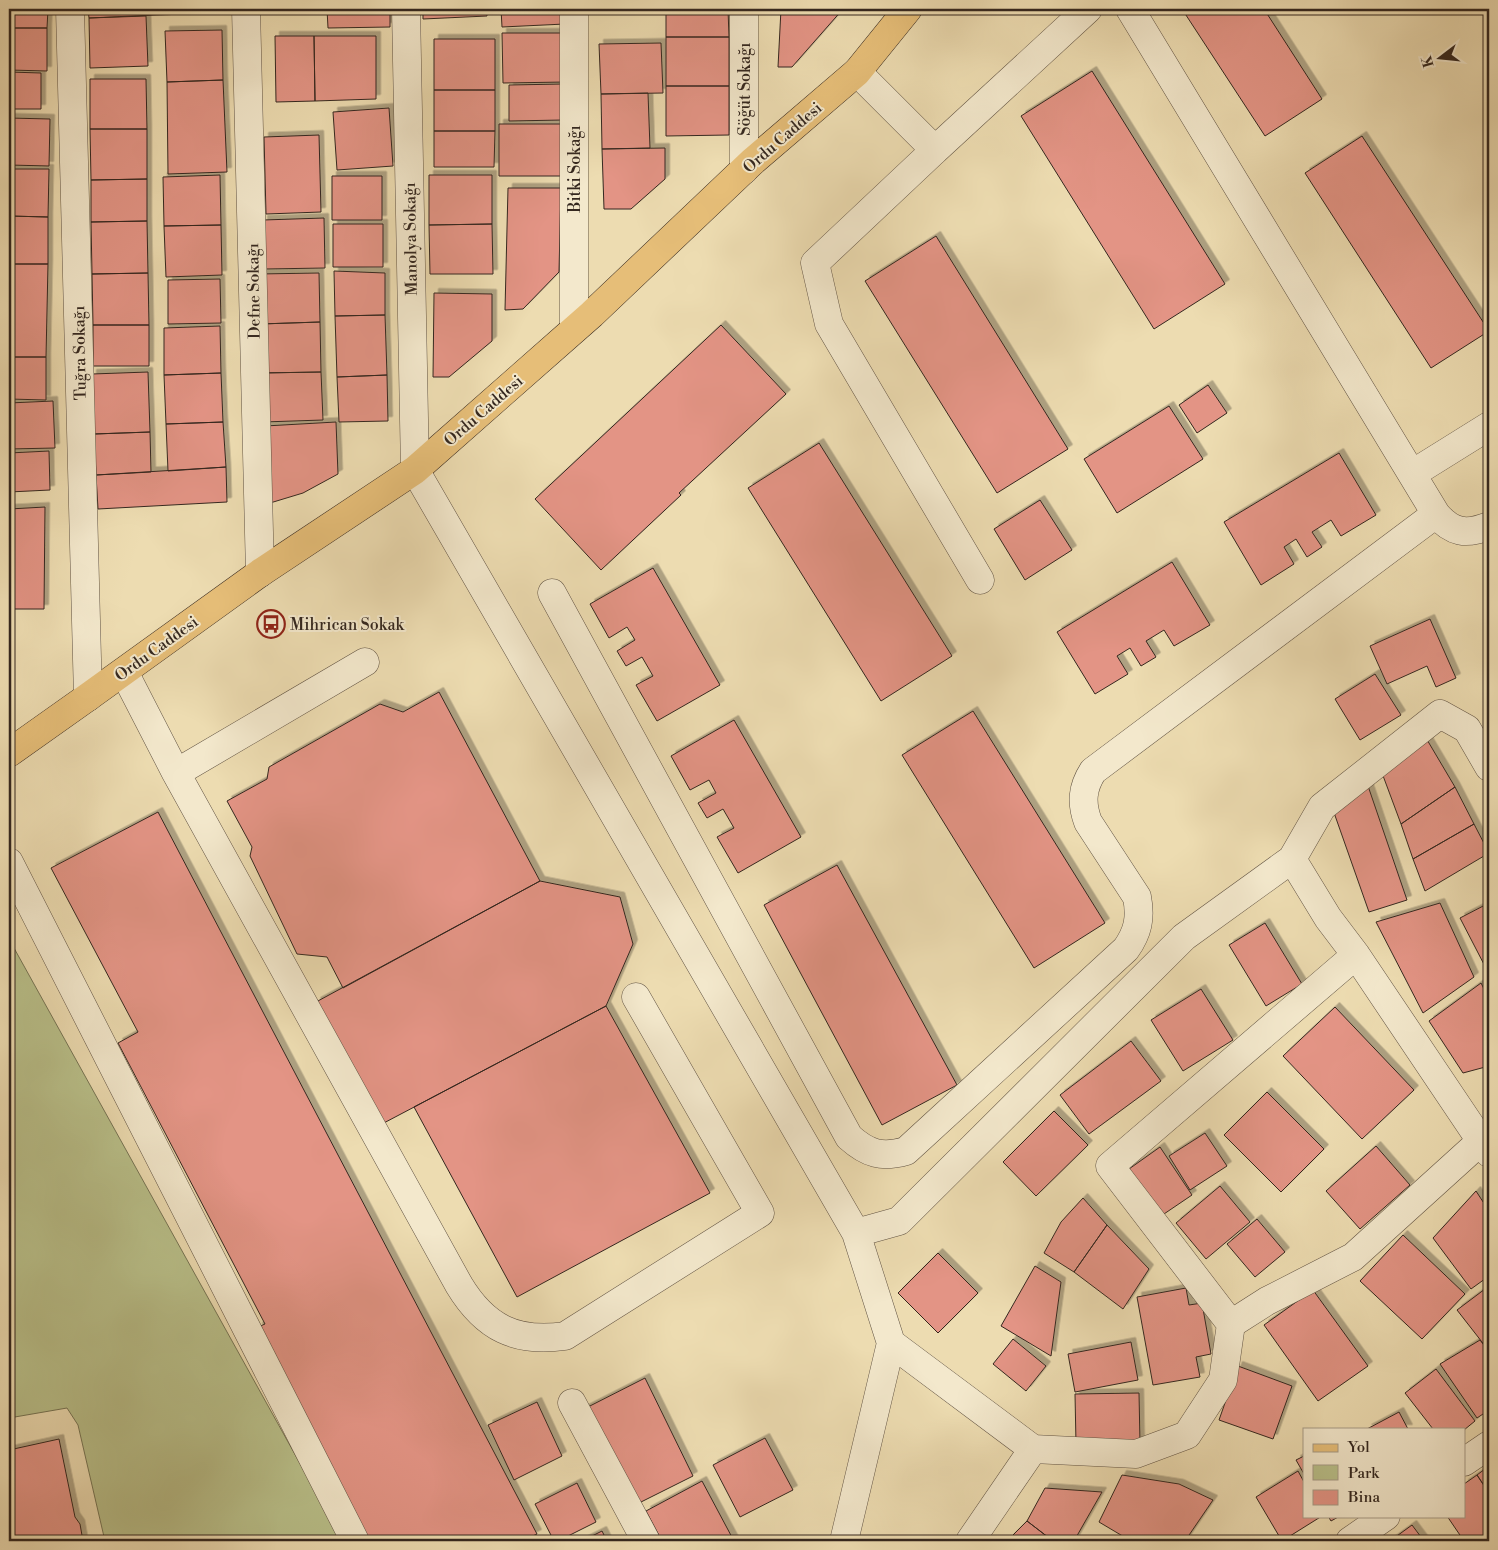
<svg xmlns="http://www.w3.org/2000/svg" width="1498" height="1550" font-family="'Libre Bodoni',serif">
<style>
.green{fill:#b9c08a;stroke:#767454}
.building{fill:#e39485;stroke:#34271f;filter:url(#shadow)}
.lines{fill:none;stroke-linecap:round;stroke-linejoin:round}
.minor-casing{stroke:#625444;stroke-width:29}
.major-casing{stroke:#34271f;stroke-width:29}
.minor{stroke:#f3e8cc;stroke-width:28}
.major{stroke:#e6be78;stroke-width:28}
.labels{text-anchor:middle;stroke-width:4;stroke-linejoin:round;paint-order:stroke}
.street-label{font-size:16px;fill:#34271f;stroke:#f3e8cc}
.poi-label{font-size:16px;fill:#34271f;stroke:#f3e8cc;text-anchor:start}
</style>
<defs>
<filter id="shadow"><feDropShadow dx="4.5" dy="-4.5" stdDeviation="0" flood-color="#0004"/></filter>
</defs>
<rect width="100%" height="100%" fill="#eddcb1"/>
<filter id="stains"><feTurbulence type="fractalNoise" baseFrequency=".004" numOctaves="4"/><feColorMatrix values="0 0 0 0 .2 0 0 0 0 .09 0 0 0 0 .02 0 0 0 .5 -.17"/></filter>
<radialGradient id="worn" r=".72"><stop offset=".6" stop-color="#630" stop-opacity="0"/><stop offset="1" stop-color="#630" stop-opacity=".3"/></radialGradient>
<path class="green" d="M9,939L343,1541H105L78,1425L67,1408L9,1418Z"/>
<path class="building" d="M9,9H48L47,28H9Z
M88,9H155V15L89,18Z
M155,9H222V13L155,15Z
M327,9H390V27L328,28Z
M423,9H486L487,16L423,19Z
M501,9H564L565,24L502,27Z
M666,9H728L729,37H666Z
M781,9H843L792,67H778Z
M1182,9H1264L1322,99L1265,136Z
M146,16L148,66L90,68L89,18Z
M9,28H47V71L9,70Z
M222,30L223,80L167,82L165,31Z
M502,33H565L566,82L503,83Z
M275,36H314L315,101L276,102Z
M314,36H376V99L315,101Z
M666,37H729V86H666Z
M434,39H495V90H434Z
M661,43L663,93L601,94L599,44Z
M1092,71L1225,284L1154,329L1021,116Z
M9,72L41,73V109H9Z
M90,79H146L147,129H90Z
M223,80L227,172L168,174L167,82Z
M563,84V120L509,121V85Z
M666,86H729V135L666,136Z
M434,90H495V131H434Z
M648,93L650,148L602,149L601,94Z
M389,108L393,166L337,170L333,112Z
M9,118L50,119L49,166L9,165Z
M499,124H564V176H499Z
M90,129H147V179L91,180Z
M434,131H495L494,167H434Z
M319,135L321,212L266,214L264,137Z
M1362,136L1489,331L1431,368L1305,173Z
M665,148V179L631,209H604L602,149Z
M9,169H49L48,217L9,216Z
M220,175L221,225L164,226L163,177Z
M429,175H492V224L429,225Z
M332,176H382V220H332Z
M147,179V221L91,222V180Z
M508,188H561L559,272L523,309L505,310Z
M9,216L48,217V264H9Z
M324,218L325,268L265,269L263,220Z
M147,221L148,273L92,274L91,222Z
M333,224H383V267H333Z
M492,224L493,274H430L429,225Z
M221,225L222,275L166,277L164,226Z
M936,236L1068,449L997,493L865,281Z
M9,264H48L46,357H9Z
M334,271L385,273V315L335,316Z
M148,273L149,325H93L92,274Z
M319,273L320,322L260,324L258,274Z
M220,279L221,323L168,324V280Z
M434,293L492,294V341L449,377H433Z
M385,315L387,375L337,377L335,316Z
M320,322L321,372L260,373V324Z
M93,325H149V366H93Z
M721,325L786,394L679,493L681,495L601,570L535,499Z
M220,326L221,373L164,375V328Z
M9,357H46V400L9,399Z
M148,372L150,432L94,434L92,374Z
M321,372L323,420L263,422L260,373Z
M221,373L223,422L166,424L164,375Z
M387,375L388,421L339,422L337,377Z
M1208,385L1227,413L1197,433L1179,405Z
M53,401L55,448L9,449V403Z
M1169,406L1203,459L1117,513L1084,459Z
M223,422L226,467L168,471L166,424Z
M336,422L338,474L303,493L270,503L265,426Z
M150,432L151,472L96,475L94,434Z
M819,443L952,656L881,701L748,488Z
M49,451L50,490L9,492V453Z
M1339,453L1376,515L1341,536L1331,520L1312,532L1322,547L1307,557L1296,539L1284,547L1294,564L1261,585L1224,522Z
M226,467L227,502L98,509L96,475Z
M1040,500L1072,550L1025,580L994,529Z
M45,507L44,609H9V509Z
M1172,562L1210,625L1174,646L1164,630L1146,641L1156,657L1141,666L1130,648L1117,656L1128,674L1095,694L1057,632Z
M653,568L720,685L657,721L636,685L653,676L642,657L626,666L617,651L635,640L627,627L609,638L590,604Z
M1430,619L1456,678L1436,687L1427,666L1387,684L1370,646Z
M1375,674L1401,715L1360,740L1335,699Z
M439,692L540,881L343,988L327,957L297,954L250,856L252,847L227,801L267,779L269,767L380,704L403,712Z
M973,711L1105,923L1034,968L902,755Z
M734,720L801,837L738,873L717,837L734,828L723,809L707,818L698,803L716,793L709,780L690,790L671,756Z
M1426,738L1455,787L1401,824L1382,773Z
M1367,783L1407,900L1369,912L1332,807Z
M1455,787L1474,824L1413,859L1401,824Z
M158,812L537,1534L522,1541H370L258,1327L265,1324L118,1043L138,1032L51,868Z
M1474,824L1489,853L1425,891L1413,859Z
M837,865L957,1085L882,1125L764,905Z
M540,881L620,897L633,944L606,1006L380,1125L316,1002Z
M1440,903L1474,977L1423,1013L1376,922Z
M1489,903V974L1460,918Z
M1265,923L1302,984L1266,1006L1229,945Z
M1481,983L1489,999V1066L1463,1073L1429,1021Z
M1201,989L1233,1040L1183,1071L1151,1020Z
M606,1006L710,1193L517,1297L414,1107Z
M1335,1007L1414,1090L1362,1139L1283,1056Z
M1131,1041L1161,1081L1089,1134L1060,1095Z
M1267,1092L1324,1149L1281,1192L1224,1135Z
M1054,1111L1088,1145L1036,1196L1003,1162Z
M1205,1133L1227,1166L1190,1190L1169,1156Z
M1376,1146L1410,1185L1360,1229L1326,1191Z
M1160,1147L1192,1195L1161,1216L1129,1169Z
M1220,1186L1250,1222L1206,1259L1176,1223Z
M1476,1191L1489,1211V1276L1471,1289L1433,1238Z
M1083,1198L1107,1225L1074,1272L1044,1253L1061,1222Z
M1257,1219L1285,1252L1255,1277L1227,1244Z
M1107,1225L1149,1269L1123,1309L1074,1272Z
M1403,1235L1465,1294L1422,1339L1360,1281Z
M938,1253L978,1293L938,1333L898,1293Z
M1035,1266L1061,1282L1051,1356L1001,1326Z
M1489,1286V1351L1457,1310Z
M1186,1288L1189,1305L1202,1303L1211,1354L1196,1357L1200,1377L1153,1385L1137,1297Z
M1313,1290L1368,1366L1318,1401L1264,1325Z
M1013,1339L1046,1366L1026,1391L993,1364Z
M1480,1340L1489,1352V1410L1477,1418L1440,1364Z
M1131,1342L1138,1380L1075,1392L1068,1354Z
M1238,1366L1292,1386L1273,1439L1219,1420Z
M1436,1369L1475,1421L1464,1430L1433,1429L1405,1393Z
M645,1378L693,1476L631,1507L582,1410Z
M1139,1393L1140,1443L1076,1444L1075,1394Z
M537,1402L562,1456L514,1480L488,1425Z
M1399,1412L1408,1429H1367Z
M765,1438L793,1490L740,1517L713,1465Z
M59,1439L75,1517L80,1524L83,1541H9V1450Z
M1304,1456V1474L1296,1460Z
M1489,1466V1493L1477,1475Z
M1298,1471L1304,1482V1516H1322L1282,1541L1256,1497Z
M1122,1475L1179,1484L1213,1500L1185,1541H1131L1099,1522Z
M1477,1475L1489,1493V1541H1464L1447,1516H1464V1484Z
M702,1481L734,1541H662L646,1511Z
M577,1483L596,1522L558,1541H554L535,1504Z
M1045,1488L1102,1492L1074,1541H1053L1027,1521Z
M1328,1516H1340L1331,1521Z
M1027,1521L1053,1541H1011L1009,1539Z
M1412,1525L1424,1541H1390Z
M602,1531L607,1541H582Z"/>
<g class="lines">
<defs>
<path id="minor" d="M70,9L88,697
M246,9L260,573
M406,9L415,470L856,1233L891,1343L1033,1449L1136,1454L1187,1435L1223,1380L1231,1324L1267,1301L1353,1257L1481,1141
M574,9V329
M1130,9L1436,514C1452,533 1466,535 1489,526
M857,72L935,150L1088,9
M935,150L815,263L829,324L980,580
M744,170V9
M1412,474L1489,426
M552,593L849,1137C868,1154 882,1158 906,1151L1126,949C1138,932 1141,918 1137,897L1088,822C1081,803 1082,788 1093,771L1436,514
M124,672L176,773L459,1285C485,1328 516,1343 565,1336L760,1213L636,997
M176,773L365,662
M1292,859L1322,807L1440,714L1467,729L1489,767
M9,862L355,1541
M856,1233L899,1221L1184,937L1292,859L1328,918L1356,955L1489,1153
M1231,1324L1110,1166L1356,955
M572,1403L646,1541
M1464,1462L1489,1445
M844,1541L891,1343
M970,1541L1033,1449
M1350,1541L1386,1516"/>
<path id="major" d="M9,753L88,697L260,573L415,470L592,314L752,162L857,72L908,9"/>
</defs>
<use href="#minor" class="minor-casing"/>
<use href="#major" class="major-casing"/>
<use href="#minor" class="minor"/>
<use href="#major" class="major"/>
</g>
<defs>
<symbol id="bus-ring" viewBox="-11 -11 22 22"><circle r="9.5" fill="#f3e8cc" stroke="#8f2418" stroke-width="1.5"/><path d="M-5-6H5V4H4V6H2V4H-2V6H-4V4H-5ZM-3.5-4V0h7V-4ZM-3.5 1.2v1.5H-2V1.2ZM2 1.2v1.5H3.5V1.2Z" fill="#8f2418"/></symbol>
</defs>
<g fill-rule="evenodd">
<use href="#bus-ring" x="255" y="608" width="32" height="32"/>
</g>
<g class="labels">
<g class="street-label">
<text transform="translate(744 89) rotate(-90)" y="6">Söğüt Sokağı</text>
<text transform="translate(782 137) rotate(-41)" y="6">Ordu Caddesi</text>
<text transform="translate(574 169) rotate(-90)" y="6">Bitki Sokağı</text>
<text transform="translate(410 239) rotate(-91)" y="6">Manolya Sokağı</text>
<text transform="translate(253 291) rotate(-91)" y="6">Defne Sokağı</text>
<text transform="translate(79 353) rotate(-91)" y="6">Tuğra Sokağı</text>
<text transform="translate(483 410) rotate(-41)" y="6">Ordu Caddesi</text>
<text transform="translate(156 648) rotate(-36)" y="6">Ordu Caddesi</text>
</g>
<g class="poi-label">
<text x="290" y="630">Mihrican Sokak</text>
</g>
</g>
<rect width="1498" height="1550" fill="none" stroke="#eddcb1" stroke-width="30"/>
<rect x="10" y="10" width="1478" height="1530" fill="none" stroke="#34271f" stroke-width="2.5"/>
<rect x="15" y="15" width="1468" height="1520" fill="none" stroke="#34271f"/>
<rect x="1303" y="1428" width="162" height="90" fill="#f3e8cc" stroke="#a79b87"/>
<rect x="1313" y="1444" width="25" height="8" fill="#e6be78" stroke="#a79b87"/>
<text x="1348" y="1452" font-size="15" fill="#34271f">Yol</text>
<rect x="1313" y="1465" width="25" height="15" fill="#b9c08a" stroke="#a79b87"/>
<text x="1348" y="1478" font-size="15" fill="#34271f">Park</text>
<rect x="1313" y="1490" width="25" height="15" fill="#e39485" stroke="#a79b87"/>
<text x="1348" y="1502" font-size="15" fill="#34271f">Bina</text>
<g transform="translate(1440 58) rotate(254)" stroke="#f3e8cc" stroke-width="4" paint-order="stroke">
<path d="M0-4L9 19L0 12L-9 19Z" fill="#34271f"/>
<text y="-8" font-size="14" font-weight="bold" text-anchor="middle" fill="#34271f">K</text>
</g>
<rect width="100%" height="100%" filter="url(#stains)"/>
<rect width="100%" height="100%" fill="url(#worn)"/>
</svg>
